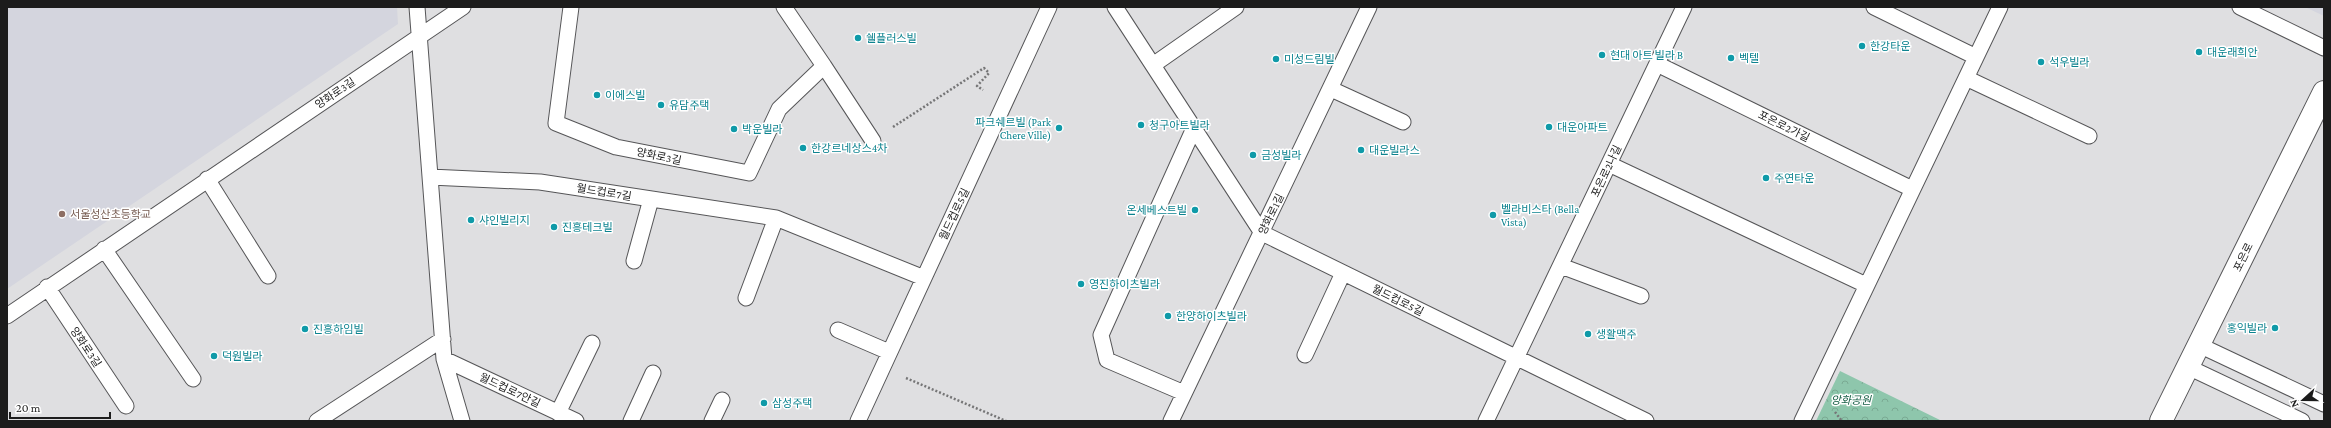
<svg xmlns="http://www.w3.org/2000/svg" width="2331" height="428" font-family="'Crimson Pro','Noto Sans KR',serif">
<style>
.built{fill:#d4d5de}
.park{fill:url(#park-crowns)}
.lines{fill:none;stroke-linecap:round;stroke-linejoin:round}
.service-casing{stroke:#565658;stroke-width:17}
.minor-casing{stroke:#565658;stroke-width:24}
.path{stroke:#767677;stroke-width:2.5;stroke-dasharray:2 2;stroke-linecap:butt}
.service{stroke:#fff;stroke-width:15}
.minor{stroke:#fff;stroke-width:22}
.culture-dot{fill:#0f9aa8;stroke:#fff;stroke-width:1.5}
.education-dot{fill:#8d6e63;stroke:#fff;stroke-width:1.5}
.labels{text-anchor:middle;stroke-width:3;stroke-linejoin:round;paint-order:stroke}
.culture-label{font-size:11px;fill:#0d838f;stroke:#fff;text-anchor:start}
.street-label{font-size:11px;fill:#1c1c1c;stroke:#fff}
.education-label{font-size:11px;fill:#785e54;stroke:#fff;text-anchor:start}
.park-label{font-size:11px;font-style:italic;fill:#145e44;stroke:#fff}
</style>
<defs>
<pattern id="park-crowns" width="20" height="18" patternUnits="userSpaceOnUse"><rect width="20" height="18" fill="#8ec6ac"/><path d="M2 6a3 3 0 1 1 6 0M12 15a3 3 0 1 1 6 0" fill="none" stroke="#7aaa93"/></pattern>
</defs>
<rect width="100%" height="100%" fill="#dfdfe1"/>
<path class="built" d="M7,7H397L398,24L7,289Z
M2305,7H2324V16Z"/>
<path class="park" d="M1840,371L1942,421H1816Z"/>
<g class="lines">
<defs>
<path id="service" d="M417,7L444,359L462,421
M571,7L556,123L616,147L749,173L779,109L824,66L784,7
M1115,7L1262,233L1646,421
M1874,7L1976,57
M2240,7L2324,48
M1657,64L1912,189
M1153,65L1236,7
M824,66L873,141
M1966,78L2089,136
M1331,89L1403,122
M1609,164L1866,285
M430,177L540,182L776,218L924,278
M207,179L268,276
M104,249L193,379
M634,261L651,199
M1561,266L1641,296
M47,287L126,406
M746,298L776,218
M7,316L463,7
M838,330L889,352
M2199,345L2324,404
M1305,355L1343,273
M444,359L576,421
M2188,367L2302,421
M1184,393L1107,360L1101,335L1194,128
M558,413L592,343
M317,421L443,339
M631,421L653,373
M712,421L722,400
M858,421L1049,7
M1171,421L1369,7
M1486,421L1684,7
M1802,421L2000,7"/>
<path id="minor" d="M2161,421L2324,92"/>
</defs>
<use href="#service" class="service-casing"/>
<use href="#minor" class="minor-casing"/>
<path class="path" d="M893,127L984,68L989,73L977,86L983,90
M906,378L1006,421
M1835,412L1842,421"/>
<use href="#service" class="service"/>
<use href="#minor" class="minor"/>
</g>
<g class="culture-dot">
<circle cx="858" cy="38" r="4"/>
<circle cx="1862" cy="46" r="4"/>
<circle cx="2199" cy="52" r="4"/>
<circle cx="1602" cy="55" r="4"/>
<circle cx="1731" cy="58" r="4"/>
<circle cx="1276" cy="59" r="4"/>
<circle cx="2041" cy="62" r="4"/>
<circle cx="597" cy="95" r="4"/>
<circle cx="661" cy="105" r="4"/>
<circle cx="1141" cy="125" r="4"/>
<circle cx="1549" cy="127" r="4"/>
<circle cx="1059" cy="128" r="4"/>
<circle cx="734" cy="129" r="4"/>
<circle cx="803" cy="148" r="4"/>
<circle cx="1361" cy="150" r="4"/>
<circle cx="1253" cy="155" r="4"/>
<circle cx="1766" cy="178" r="4"/>
<circle cx="1195" cy="210" r="4"/>
<circle cx="1493" cy="215" r="4"/>
<circle cx="471" cy="220" r="4"/>
<circle cx="554" cy="227" r="4"/>
<circle cx="1081" cy="284" r="4"/>
<circle cx="1168" cy="316" r="4"/>
<circle cx="2275" cy="328" r="4"/>
<circle cx="305" cy="329" r="4"/>
<circle cx="1588" cy="334" r="4"/>
<circle cx="214" cy="356" r="4"/>
<circle cx="764" cy="403" r="4"/>
</g>
<circle class="education-dot" cx="62" cy="214" r="4"/>
<g class="labels">
<g class="culture-label">
<text x="866" y="42">쉘플러스빌</text>
<text x="1870" y="50">한강타운</text>
<text x="2207" y="56">대운래희안</text>
<text x="1610" y="59">현대 아트 빌라 B</text>
<text x="1739" y="62">벡텔</text>
<text x="1284" y="63">미성드림빌</text>
<text x="2049" y="66">석우빌라</text>
<text x="605" y="99">이에스빌</text>
<text x="669" y="109">유담주택</text>
<text x="1051" y="126" text-anchor="end">파크쉐르빌 (Park<tspan x="1051" dy="13">Chere Ville)</tspan></text>
<text x="1149" y="129">청구아트빌라</text>
<text x="1557" y="131">대운아파트</text>
<text x="742" y="133">박운빌라</text>
<text x="811" y="152">한강르네상스4차</text>
<text x="1369" y="154">대운빌라스</text>
<text x="1261" y="159">금성빌라</text>
<text x="1774" y="182">주연타운</text>
<text x="1501" y="213">벨라비스타 (Bella<tspan x="1501" dy="13">Vista)</tspan></text>
<text x="1187" y="214" text-anchor="end">온세베스트빌</text>
<text x="479" y="224">샤인빌리지</text>
<text x="562" y="231">진흥테크빌</text>
<text x="1089" y="288">영진하이츠빌라</text>
<text x="1176" y="320">한양하이츠빌라</text>
<text x="2267" y="332" text-anchor="end">홍익빌라</text>
<text x="313" y="333">진흥하임빌</text>
<text x="1596" y="338">생활맥주</text>
<text x="222" y="360">덕원빌라</text>
<text x="772" y="407">삼성주택</text>
</g>
<g class="street-label">
<text transform="translate(335 93) rotate(-34)" y="4">양화로3길</text>
<text transform="translate(1784 126) rotate(26)" y="4">포은로2가길</text>
<text transform="translate(659 156) rotate(12)" y="4">양화로3길</text>
<text transform="translate(1606 171) rotate(-65)" y="4">포은로2나길</text>
<text transform="translate(604 192) rotate(9)" y="4">월드컵로7길</text>
<text transform="translate(954 214) rotate(-65)" y="4">월드컵로5길</text>
<text transform="translate(1271 214) rotate(-64)" y="4">양화로1길</text>
<text transform="translate(2243 257) rotate(-64)" y="4">포은로</text>
<text transform="translate(1398 300) rotate(26)" y="4">월드컵로5길</text>
<text transform="translate(86 347) rotate(56)" y="4">양화로3길</text>
<text transform="translate(510 390) rotate(25)" y="4">월드컵로7안길</text>
</g>
<g class="education-label">
<text x="70" y="218">서울성산초등학교</text>
</g>
<g class="park-label">
<text x="1851" y="404">앙화공원</text>
</g>
</g>
<rect width="2331" height="428" fill="none" stroke="#1c1c1c" stroke-width="16"/>
<g transform="translate(2303 400) rotate(249)" stroke="#ffffff" stroke-width="3" paint-order="stroke">
<path d="M0-3L7 15L0 10L-7 15Z" fill="#1c1c1c"/>
<text y="-6" font-size="11" font-weight="bold" text-anchor="middle" fill="#1c1c1c">N</text>
</g>
<path d="M10 412v6h100v-6" fill="none" stroke="#1c1c1c" stroke-width="2"/>
<text x="16" y="412" font-size="12" fill="#1c1c1c" stroke="#ffffff" stroke-width="3" paint-order="stroke">20 m</text>
</svg>
